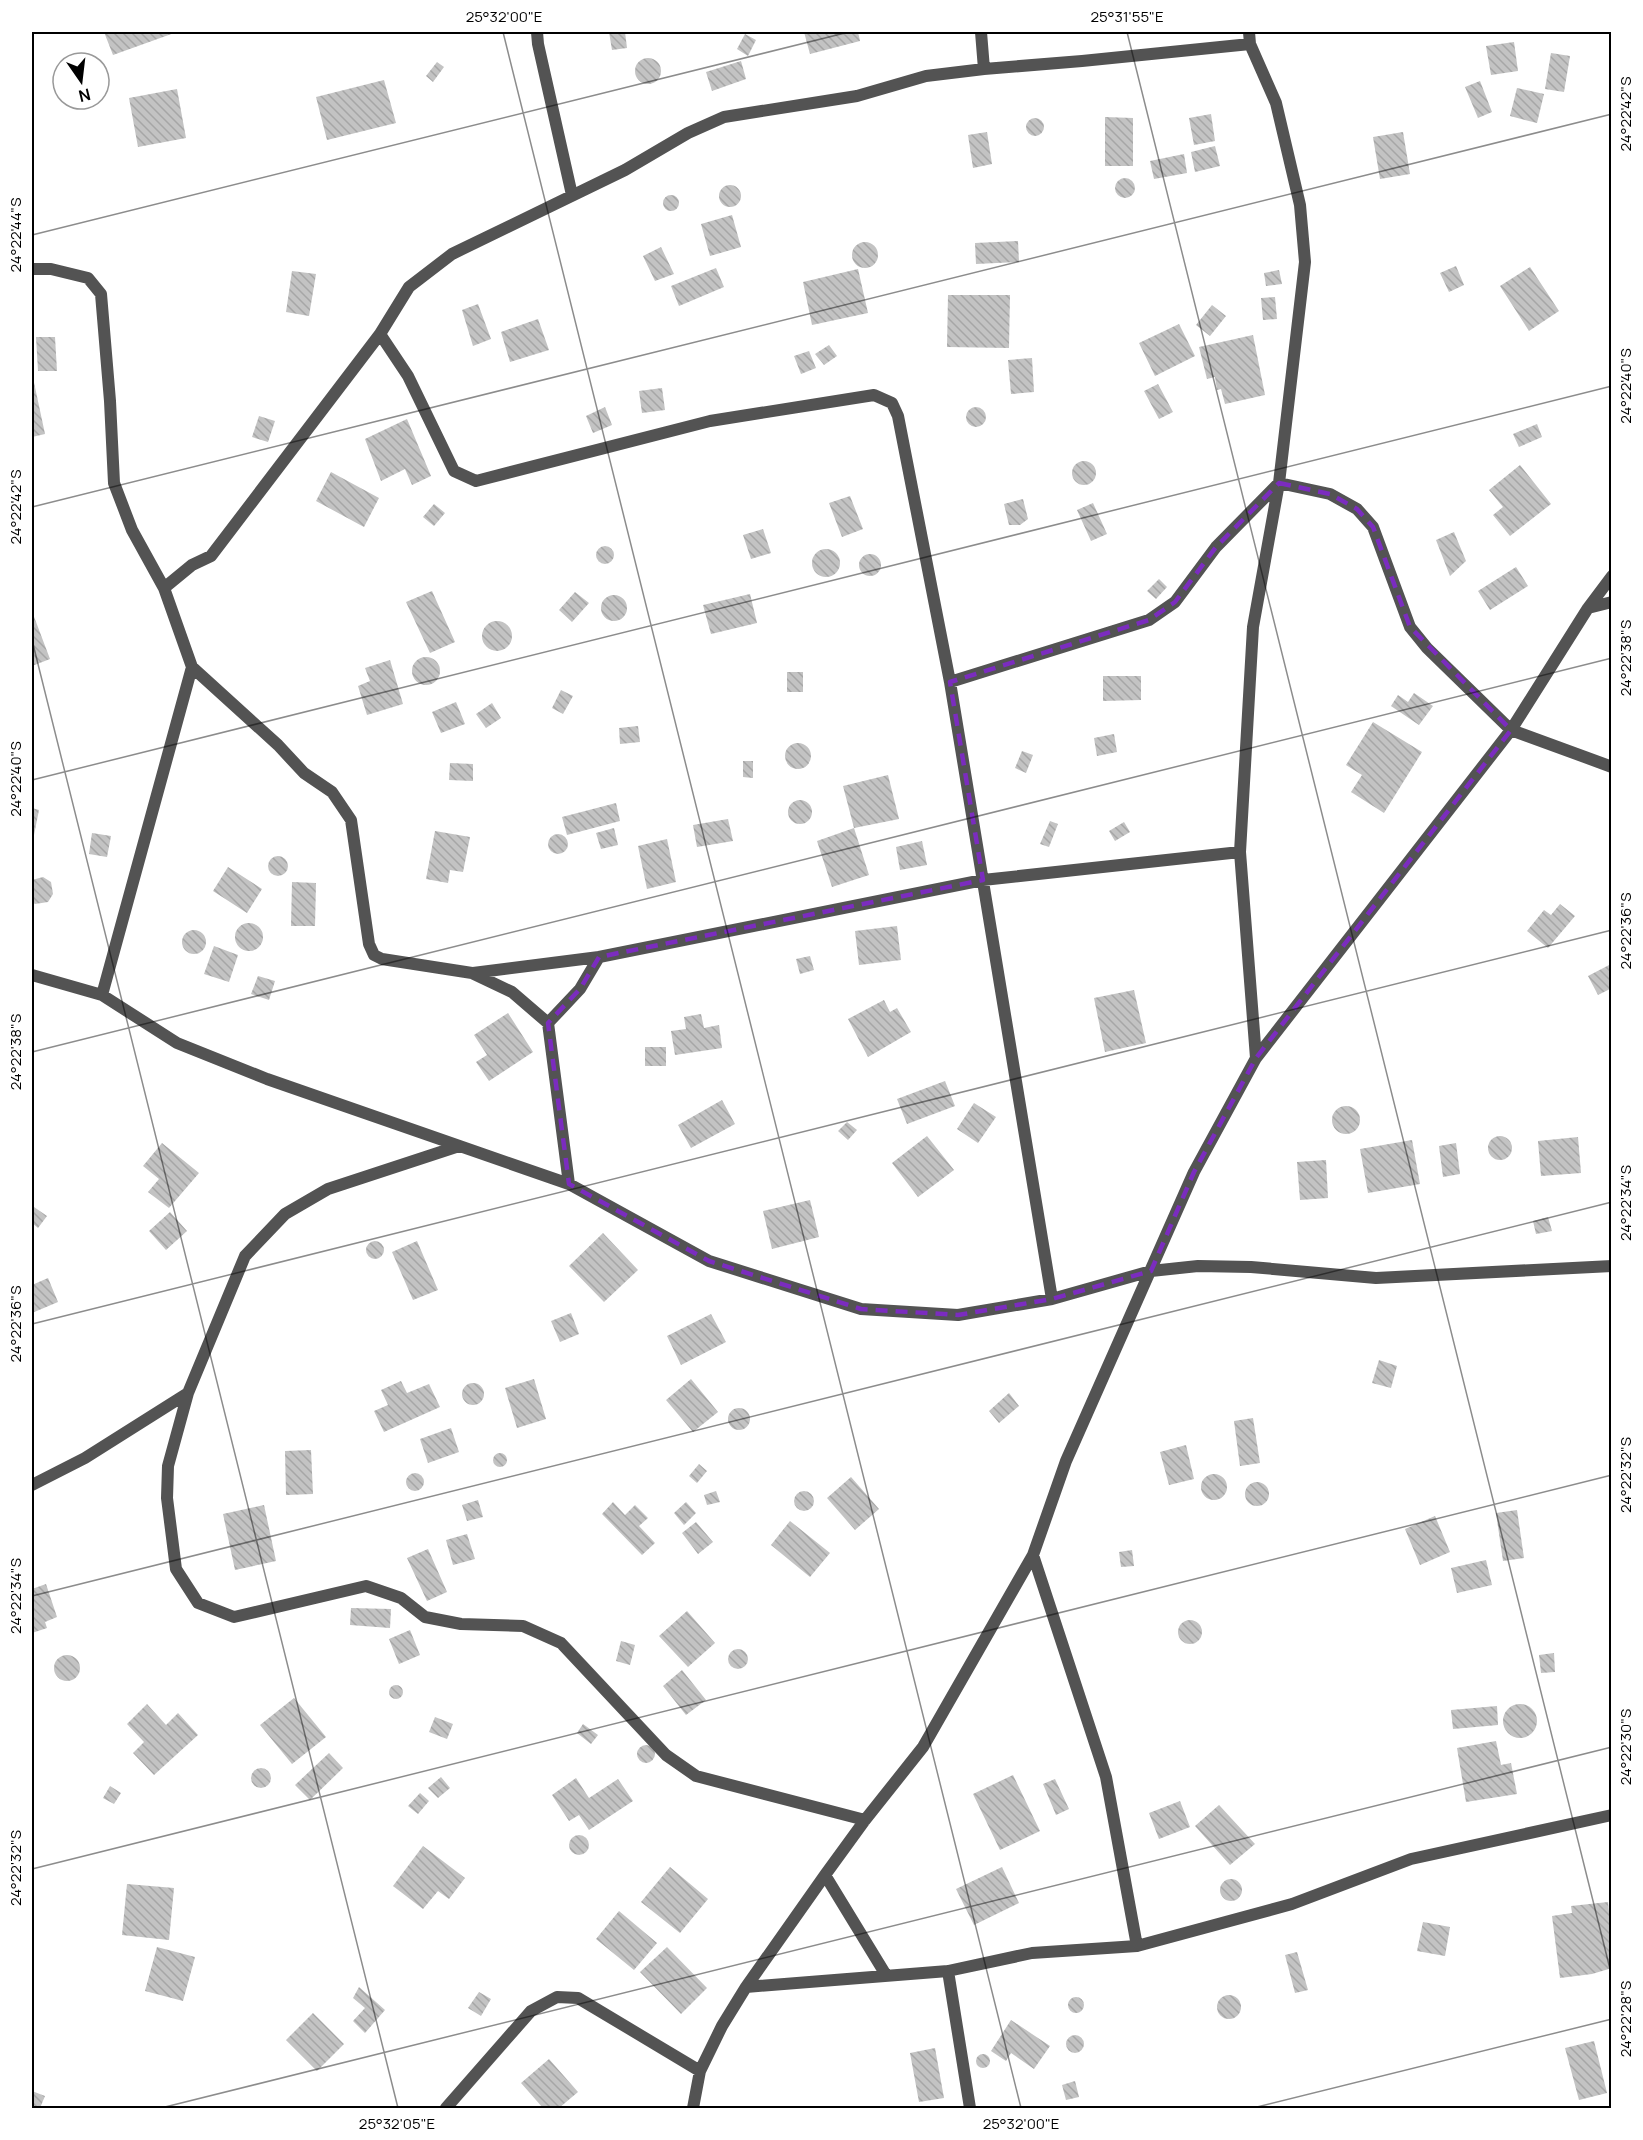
<svg xmlns="http://www.w3.org/2000/svg" width="1643" height="2140" font-family="Manrope,sans-serif">
<style>
.building{fill:url(#building-back-hatch)}
.lines{fill:none;stroke-linecap:round;stroke-linejoin:round}
.minor{stroke:#535353;stroke-width:12}
.marked{fill:none;stroke:#7b2cbf;stroke-width:4.5;stroke-dasharray:12 8;stroke-linejoin:round}
.ticks{fill:none;stroke:#000;stroke-width:1.5;stroke-opacity:0.45}
.neatline{fill:none;stroke:#000;stroke-width:2}
.ticks-label{font-size:15px;text-anchor:middle;fill:#000}
</style>
<defs>
<pattern id="building-back-hatch" width="6" height="6" patternUnits="userSpaceOnUse" patternTransform="scale(1.5)"><rect width="6" height="6" fill="#c3c3c3"/><path d="M-1 5l2 2M0 0l6 6M5-1l2 2" fill="none" stroke="#a6a6a6"/></pattern>
</defs>
<rect width="100%" height="100%" fill="#fff"/>
<path class="building" d="M104,32H177L113,55Z
M609,32H625L627,48L612,50Z
M804,32H858L860,41L810,54Z
M745,34L756,40L748,56L737,49Z
M1514,42L1518,71L1491,75L1486,46Z
M1551,53L1570,56L1564,92L1545,89Z
M635 71a13 13 0 1 1 26 0a13 13 0 1 1-26 0Z
M741,61L746,79L712,91L706,72Z
M437,62L444,67L433,82L426,76Z
M384,80L396,123L327,140L316,97Z
M1480,81L1492,112L1478,118L1465,87Z
M1517,88L1544,94L1537,123L1510,116Z
M177,89L186,138L138,147L129,98Z
M1211,114L1215,141L1194,145L1189,118Z
M1105,117L1133,118V166H1105Z
M1026 127a9 9 0 1 1 18 0a9 9 0 1 1-18 0Z
M987,132L992,164L973,168L968,135Z
M1403,132L1410,174L1380,179L1373,137Z
M1215,146L1220,166L1195,172L1191,152Z
M1184,154L1187,173L1154,179L1150,161Z
M1115 188a10 10 0 1 1 20 0a10 10 0 1 1-20 0Z
M719 196a11 11 0 1 1 22 0a11 11 0 1 1-22 0Z
M663 203a8 8 0 1 1 16 0a8 8 0 1 1-16 0Z
M732,215L741,247L710,256L701,224Z
M1018,241L1019,262L976,264L975,243Z
M852 255a13 13 0 1 1 26 0a13 13 0 1 1-26 0Z
M661,247L674,274L655,281L643,256Z
M1456,266L1464,285L1449,292L1440,273Z
M1530,267L1559,311L1529,331L1500,286Z
M716,268L724,287L679,306L671,286Z
M858,269L868,313L812,325L803,282Z
M1279,270L1282,284L1266,286L1264,273Z
M292,271L316,274L309,316L286,312Z
M948,295H1010L1009,348L947,347Z
M1275,297L1277,319L1263,320L1261,298Z
M478,304L491,339L473,346L462,310Z
M1212,305L1226,316L1210,336L1196,325Z
M538,319L549,350L510,362L501,332Z
M1179,324L1195,356L1155,376L1139,343Z
M1253,335L1265,395L1225,404L1221,389L1217,390L1215,377L1207,379L1199,347Z
M36,337H55L57,371H38Z
M829,345L837,356L824,365L815,354Z
M809,351L816,368L801,374L794,356Z
M1032,358L1034,392L1011,394L1008,360Z
M32,373L45,434L32,437Z
M1158,384L1173,412L1159,419L1144,391Z
M662,388L665,410L642,413L639,391Z
M605,407L612,425L593,433L586,416Z
M966 417a10 10 0 1 1 20 0a10 10 0 1 1-20 0Z
M259,416L275,421L268,442L252,437Z
M407,419L431,476L412,485L405,469L381,481L365,439Z
M1537,424L1542,437L1519,447L1513,434Z
M1072 473a12 12 0 1 1 24 0a12 12 0 1 1-24 0Z
M1520,465L1551,504L1510,536L1493,515L1503,507L1489,490Z
M331,472L379,498L364,527L316,501Z
M850,496L863,529L842,537L829,503Z
M1023,499L1028,519L1020,525H1009L1004,504Z
M1093,503L1107,534L1091,541L1077,510Z
M434,504L445,513L434,526L423,517Z
M763,529L771,553L751,559L743,535Z
M1454,532L1466,561L1450,576L1436,540Z
M596 555a9 9 0 1 1 18 0a9 9 0 1 1-18 0Z
M812 563a14 14 0 1 1 28 0a14 14 0 1 1-28 0Z
M859 565a11 11 0 1 1 22 0a11 11 0 1 1-22 0Z
M1516,567L1528,586L1490,610L1478,591Z
M1159,579L1167,587L1156,599L1147,591Z
M432,591L455,642L430,653L406,602Z
M575,592L589,603L572,622L559,610Z
M750,594L757,623L711,634L703,605Z
M601 608a13 13 0 1 1 26 0a13 13 0 1 1-26 0Z
M33,614L50,659L32,666V615Z
M482 636a15 15 0 1 1 30 0a15 15 0 1 1-30 0Z
M412 671a14 14 0 1 1 28 0a14 14 0 1 1-28 0Z
M390,660L403,704L367,715L358,686L370,681L365,668Z
M787,672H803V692H787Z
M1103,676H1141V700L1103,701Z
M561,690L573,696L563,714L552,708Z
M1414,693L1433,706L1419,725L1391,706L1398,695L1408,702Z
M456,702L465,724L441,733L432,712Z
M492,703L501,718L486,728L476,714Z
M1373,722L1422,752L1384,813L1351,792L1362,775L1346,765Z
M638,726L640,742L620,744L619,728Z
M1114,734L1117,752L1097,756L1094,738Z
M785 756a13 13 0 1 1 26 0a13 13 0 1 1-26 0Z
M1022,751L1033,755L1026,773L1015,768Z
M743,761H753V778L743,777Z
M450,763L473,764V781L449,780Z
M888,775L899,819L854,828L843,786Z
M788 812a12 12 0 1 1 24 0a12 12 0 1 1-24 0Z
M616,803L620,821L567,835L562,817Z
M32,808L39,810L33,840H32Z
M728,819L733,841L697,847L693,825Z
M1050,821L1058,824L1049,847L1040,844Z
M1124,822L1130,832L1115,841L1109,831Z
M614,828L618,845L601,849L596,833Z
M854,828L869,875L832,887L817,841Z
M435,831L470,837L463,872L450,870L448,883L426,879Z
M92,833L111,836L107,857L89,854Z
M548 844a10 10 0 1 1 20 0a10 10 0 1 1-20 0Z
M667,839L676,882L647,889L638,846Z
M922,841L927,865L900,870L896,847Z
M268 866a10 10 0 1 1 20 0a10 10 0 1 1-20 0Z
M228,867L262,889L247,913L213,891Z
M43,877L51,882L53,894L48,902L35,904L32,902V880Z
M292,882L316,883L315,926H291Z
M1560,904L1575,916L1548,948L1527,931L1544,910L1551,915Z
M235 937a14 14 0 1 1 28 0a14 14 0 1 1-28 0Z
M897,926L901,960L859,965L855,931Z
M182 942a12 12 0 1 1 24 0a12 12 0 1 1-24 0Z
M214,946L238,955L229,982L204,974Z
M810,956L814,970L800,974L796,959Z
M1611,964L1612,988L1598,995L1588,976Z
M258,976L275,981L269,1000L251,994Z
M1134,990L1146,1043L1105,1052L1094,998Z
M884,1000L890,1012L897,1008L911,1032L868,1057L848,1019Z
M508,1013L533,1052L489,1081L476,1062L487,1055L474,1035Z
M701,1014L704,1028L719,1025L722,1048L675,1055L671,1031L686,1029L684,1017Z
M645,1047H666V1066H645Z
M945,1081L955,1106L907,1124L897,1099Z
M722,1100L735,1124L691,1148L678,1125Z
M974,1103L996,1117L978,1143L957,1129Z
M1332 1120a14 14 0 1 1 28 0a14 14 0 1 1-28 0Z
M847,1122L857,1130L848,1140L838,1131Z
M1488 1148a12 12 0 1 1 24 0a12 12 0 1 1-24 0Z
M927,1136L954,1170L918,1197L892,1163Z
M1578,1137L1581,1173L1541,1176L1538,1141Z
M1412,1140L1420,1184L1368,1193L1360,1149Z
M162,1143L199,1173L169,1208L148,1192L159,1179L143,1166Z
M1456,1143L1460,1174L1443,1177L1439,1146Z
M1326,1160L1328,1198L1300,1200L1297,1162Z
M810,1200L819,1237L772,1249L763,1211Z
M34,1207L47,1216L38,1228L32,1223V1210Z
M170,1212L187,1231L166,1250L149,1231Z
M1548,1217L1552,1231L1536,1234L1533,1221Z
M603,1233L638,1270L604,1302L569,1266Z
M417,1241L438,1290L413,1300L392,1252Z
M366 1250a9 9 0 1 1 18 0a9 9 0 1 1-18 0Z
M48,1278L58,1302L32,1313V1285Z
M571,1313L579,1334L560,1342L551,1321Z
M711,1314L726,1342L681,1365L667,1336Z
M1379,1360L1397,1366L1391,1388L1372,1383Z
M534,1379L546,1419L517,1428L505,1388Z
M691,1379L718,1412L693,1432L666,1400Z
M401,1381L407,1393L429,1384L440,1407L384,1432L374,1411L388,1405L381,1390Z
M462 1394a11 11 0 1 1 22 0a11 11 0 1 1-22 0Z
M1009,1393L1019,1406L999,1423L989,1411Z
M728 1419a11 11 0 1 1 22 0a11 11 0 1 1-22 0Z
M1253,1418L1260,1463L1240,1466L1234,1421Z
M451,1428L459,1452L428,1463L420,1439Z
M1186,1445L1194,1479L1169,1485L1160,1452Z
M311,1450L313,1494L286,1495L285,1451Z
M493 1460a7 7 0 1 1 14 0a7 7 0 1 1-14 0Z
M699,1464L707,1471L697,1483L689,1476Z
M406 1482a9 9 0 1 1 18 0a9 9 0 1 1-18 0Z
M1201 1487a13 13 0 1 1 26 0a13 13 0 1 1-26 0Z
M851,1477L879,1509L855,1530L827,1498Z
M1245 1494a12 12 0 1 1 24 0a12 12 0 1 1-24 0Z
M794 1501a10 10 0 1 1 20 0a10 10 0 1 1-20 0Z
M716,1491L720,1502L707,1505L704,1495Z
M478,1500L483,1517L467,1521L462,1505Z
M613,1502L625,1515L635,1505L648,1518L639,1526L655,1543L642,1555L602,1514Z
M686,1502L696,1513L684,1525L674,1513Z
M264,1505L276,1561L235,1570L223,1514Z
M1517,1510L1524,1558L1503,1561L1496,1513Z
M1435,1516L1450,1552L1420,1565L1405,1529Z
M790,1521L830,1553L810,1577L771,1545Z
M696,1522L713,1542L698,1554L682,1533Z
M467,1534L475,1559L453,1565L446,1540Z
M428,1549L447,1592L427,1601L407,1558Z
M1132,1550L1134,1566L1121,1567L1119,1552Z
M1486,1560L1492,1585L1457,1593L1451,1568Z
M46,1584L57,1617L45,1622L47,1628L32,1633V1589Z
M351,1608L391,1609L390,1628L350,1625Z
M687,1611L715,1643L688,1667L659,1636Z
M1178 1632a12 12 0 1 1 24 0a12 12 0 1 1-24 0Z
M410,1630L420,1655L399,1664L389,1639Z
M621,1641L635,1645L630,1665L616,1661Z
M728 1659a10 10 0 1 1 20 0a10 10 0 1 1-20 0Z
M1554,1653L1555,1672L1541,1673L1539,1655Z
M54 1668a13 13 0 1 1 26 0a13 13 0 1 1-26 0Z
M682,1670L706,1700L686,1715L663,1686Z
M389 1692a7 7 0 1 1 14 0a7 7 0 1 1-14 0Z
M294,1698L326,1737L292,1764L260,1725Z
M1503 1721a17 17 0 1 1 34 0a17 17 0 1 1-34 0Z
M147,1704L166,1725L178,1713L198,1735L154,1775L133,1753L144,1742L127,1724Z
M1497,1706L1498,1725L1453,1729L1451,1710Z
M435,1717L453,1724L447,1739L429,1732Z
M583,1724L598,1735L591,1744L577,1733Z
M1496,1741L1501,1765L1511,1763L1517,1794L1466,1802L1457,1748Z
M637 1754a9 9 0 1 1 18 0a9 9 0 1 1-18 0Z
M329,1753L343,1768L310,1800L295,1785Z
M251 1778a10 10 0 1 1 20 0a10 10 0 1 1-20 0Z
M1013,1775L1040,1831L1000,1850L973,1794Z
M441,1777L450,1788L438,1798L428,1788Z
M576,1778L589,1798L618,1779L633,1801L589,1830L579,1815L569,1821L552,1795Z
M1055,1779L1069,1809L1056,1815L1043,1784Z
M110,1786L121,1793L114,1804L103,1798Z
M420,1793L429,1801L418,1814L408,1806Z
M1180,1801L1190,1827L1159,1839L1149,1813Z
M1219,1805L1255,1844L1230,1865L1195,1826Z
M569 1845a10 10 0 1 1 20 0a10 10 0 1 1-20 0Z
M423,1846L465,1878L449,1899L438,1891L423,1909L393,1886Z
M670,1867L708,1899L680,1933L641,1902Z
M1002,1867L1019,1903L974,1925L956,1889Z
M1220 1890a11 11 0 1 1 22 0a11 11 0 1 1-22 0Z
M127,1884L174,1888L169,1940L122,1935Z
M1608,1902L1609,1912L1612,1911V1968L1592,1974L1560,1978L1552,1916L1572,1913L1571,1906Z
M619,1911L657,1943L634,1970L596,1939Z
M1423,1922L1450,1927L1445,1956L1417,1951Z
M157,1947L195,1957L183,2001L145,1991Z
M667,1947L707,1988L681,2014L640,1972Z
M1297,1952L1308,1990L1295,1993L1285,1955Z
M359,1987L385,2010L365,2033L353,2021L365,2008L353,1998Z
M479,1992L491,1999L481,2016L468,2008Z
M1217 2007a12 12 0 1 1 24 0a12 12 0 1 1-24 0Z
M1068 2005a8 8 0 1 1 16 0a8 8 0 1 1-16 0Z
M313,2013L344,2044L317,2071L286,2040Z
M1011,2020L1050,2046L1034,2069L1011,2053L1006,2061L991,2051Z
M1066 2044a9 9 0 1 1 18 0a9 9 0 1 1-18 0Z
M1594,2041L1607,2093L1579,2100L1565,2048Z
M935,2048L944,2098L919,2102L910,2053Z
M976 2061a7 7 0 1 1 14 0a7 7 0 1 1-14 0Z
M549,2059L578,2092L559,2108H543L521,2083Z
M1075,2081L1079,2097L1066,2100L1062,2085Z
M32,2091L45,2096L40,2108H32Z"/>
<g class="lines">
<path class="minor" d="M537,32L538,44L572,195
M981,32L984,69
M1249,32L1250,44L1276,103L1300,205L1305,262L1279,483L1253,627L1240,852L1256,1058
M32,269H51L88,278L101,294L110,401L114,483L132,530L164,588L192,667L102,995
M380,334L408,376L454,471L476,481L710,421L874,395L892,403L898,416L950,682L1052,1299
M164,588L192,565L211,556L380,334L409,287L452,254L625,170L688,133L724,117L857,96L926,76L984,69L1082,61L1250,44
M1588,608L1612,602
M192,667L278,745L304,773L332,792L351,820L369,944L374,955L382,959L472,973L512,992L548,1023
M950,682L1149,620L1175,602L1216,547L1279,483L1330,494L1357,509L1373,527L1410,627L1427,648L1511,730L1612,767
M473,973L599,957
M32,975L102,995L177,1043L267,1079L569,1184L709,1261L861,1309L958,1315L1052,1299L1151,1271L1198,1266L1251,1267L1376,1278L1612,1266
M459,1146L328,1189L285,1214L245,1256L188,1393L168,1466L167,1498L176,1569L198,1603L234,1617L366,1586L401,1598L425,1617L461,1624L523,1626L561,1643L666,1755L696,1776L865,1820
M569,1184L548,1023L580,989L599,957L983,880L1240,852
M32,1485L85,1458L188,1393
M1033,1555L1106,1777L1137,1946
M825,1875L886,1975
M948,1971L970,2108
M746,1987L948,1971L1032,1953L1137,1946L1292,1904L1411,1859L1612,1815
M446,2108L531,2011L557,1997L578,1998L700,2071
M693,2108L700,2071L722,2026L746,1987L825,1875L865,1820L923,1747L1033,1555L1066,1461L1194,1172L1256,1058L1511,730L1588,608L1612,576"/>
</g>
<path class="marked" d="M1279,483L1330,494L1357,509L1373,527L1410,627L1511,730L1256,1058L1194,1172L1151,1271L1052,1299L958,1315L861,1309L709,1261L569,1184L548,1023L580,989L599,957L983,880L950,682L1149,620L1175,602L1216,547Z"/>
<path class="ticks" d="M503,32L1021,2108M1127,32L1612,1977M32,235L849,32M32,507L1612,114M32,640L398,2108M32,780L1612,386M32,1052L1612,658M32,1324L1612,930M32,1596L1612,1202M32,1869L1612,1475M161,2108L1612,1747M1253,2108L1612,2019"/>
<rect width="1643" height="2140" fill="none" stroke="#ffffff" stroke-width="66"/>
<g transform="translate(81 81) rotate(166)"><circle r="28" fill="#ffffff" stroke="#999999" stroke-width="1.5"/>
<path d="M0-4.5L10 22L0 15L-10 22Z" fill="#000000"/>
<text y="-9" font-size="16" font-weight="bold" text-anchor="middle" fill="#000000">N</text>
</g>
<rect x="33" y="33" width="1577" height="2074" class="neatline"/>
<g class="ticks-label">
<text x="504" y="22">25°32'00"E</text>
<text x="1127" y="22">25°31'55"E</text>
<text transform="translate(1626 114) rotate(-90)" y="5">24°22'42"S</text>
<text transform="translate(16 235) rotate(-90)" y="5">24°22'44"S</text>
<text transform="translate(1626 386) rotate(-90)" y="5">24°22'40"S</text>
<text transform="translate(16 507) rotate(-90)" y="5">24°22'42"S</text>
<text transform="translate(1626 658) rotate(-90)" y="5">24°22'38"S</text>
<text transform="translate(16 779) rotate(-90)" y="5">24°22'40"S</text>
<text transform="translate(1626 931) rotate(-90)" y="5">24°22'36"S</text>
<text transform="translate(16 1052) rotate(-90)" y="5">24°22'38"S</text>
<text transform="translate(1626 1203) rotate(-90)" y="5">24°22'34"S</text>
<text transform="translate(16 1324) rotate(-90)" y="5">24°22'36"S</text>
<text transform="translate(1626 1475) rotate(-90)" y="5">24°22'32"S</text>
<text transform="translate(16 1596) rotate(-90)" y="5">24°22'34"S</text>
<text transform="translate(1626 1747) rotate(-90)" y="5">24°22'30"S</text>
<text transform="translate(16 1868) rotate(-90)" y="5">24°22'32"S</text>
<text transform="translate(1626 2019) rotate(-90)" y="5">24°22'28"S</text>
<text x="397" y="2129">25°32'05"E</text>
<text x="1021" y="2129">25°32'00"E</text>
</g>
</svg>
